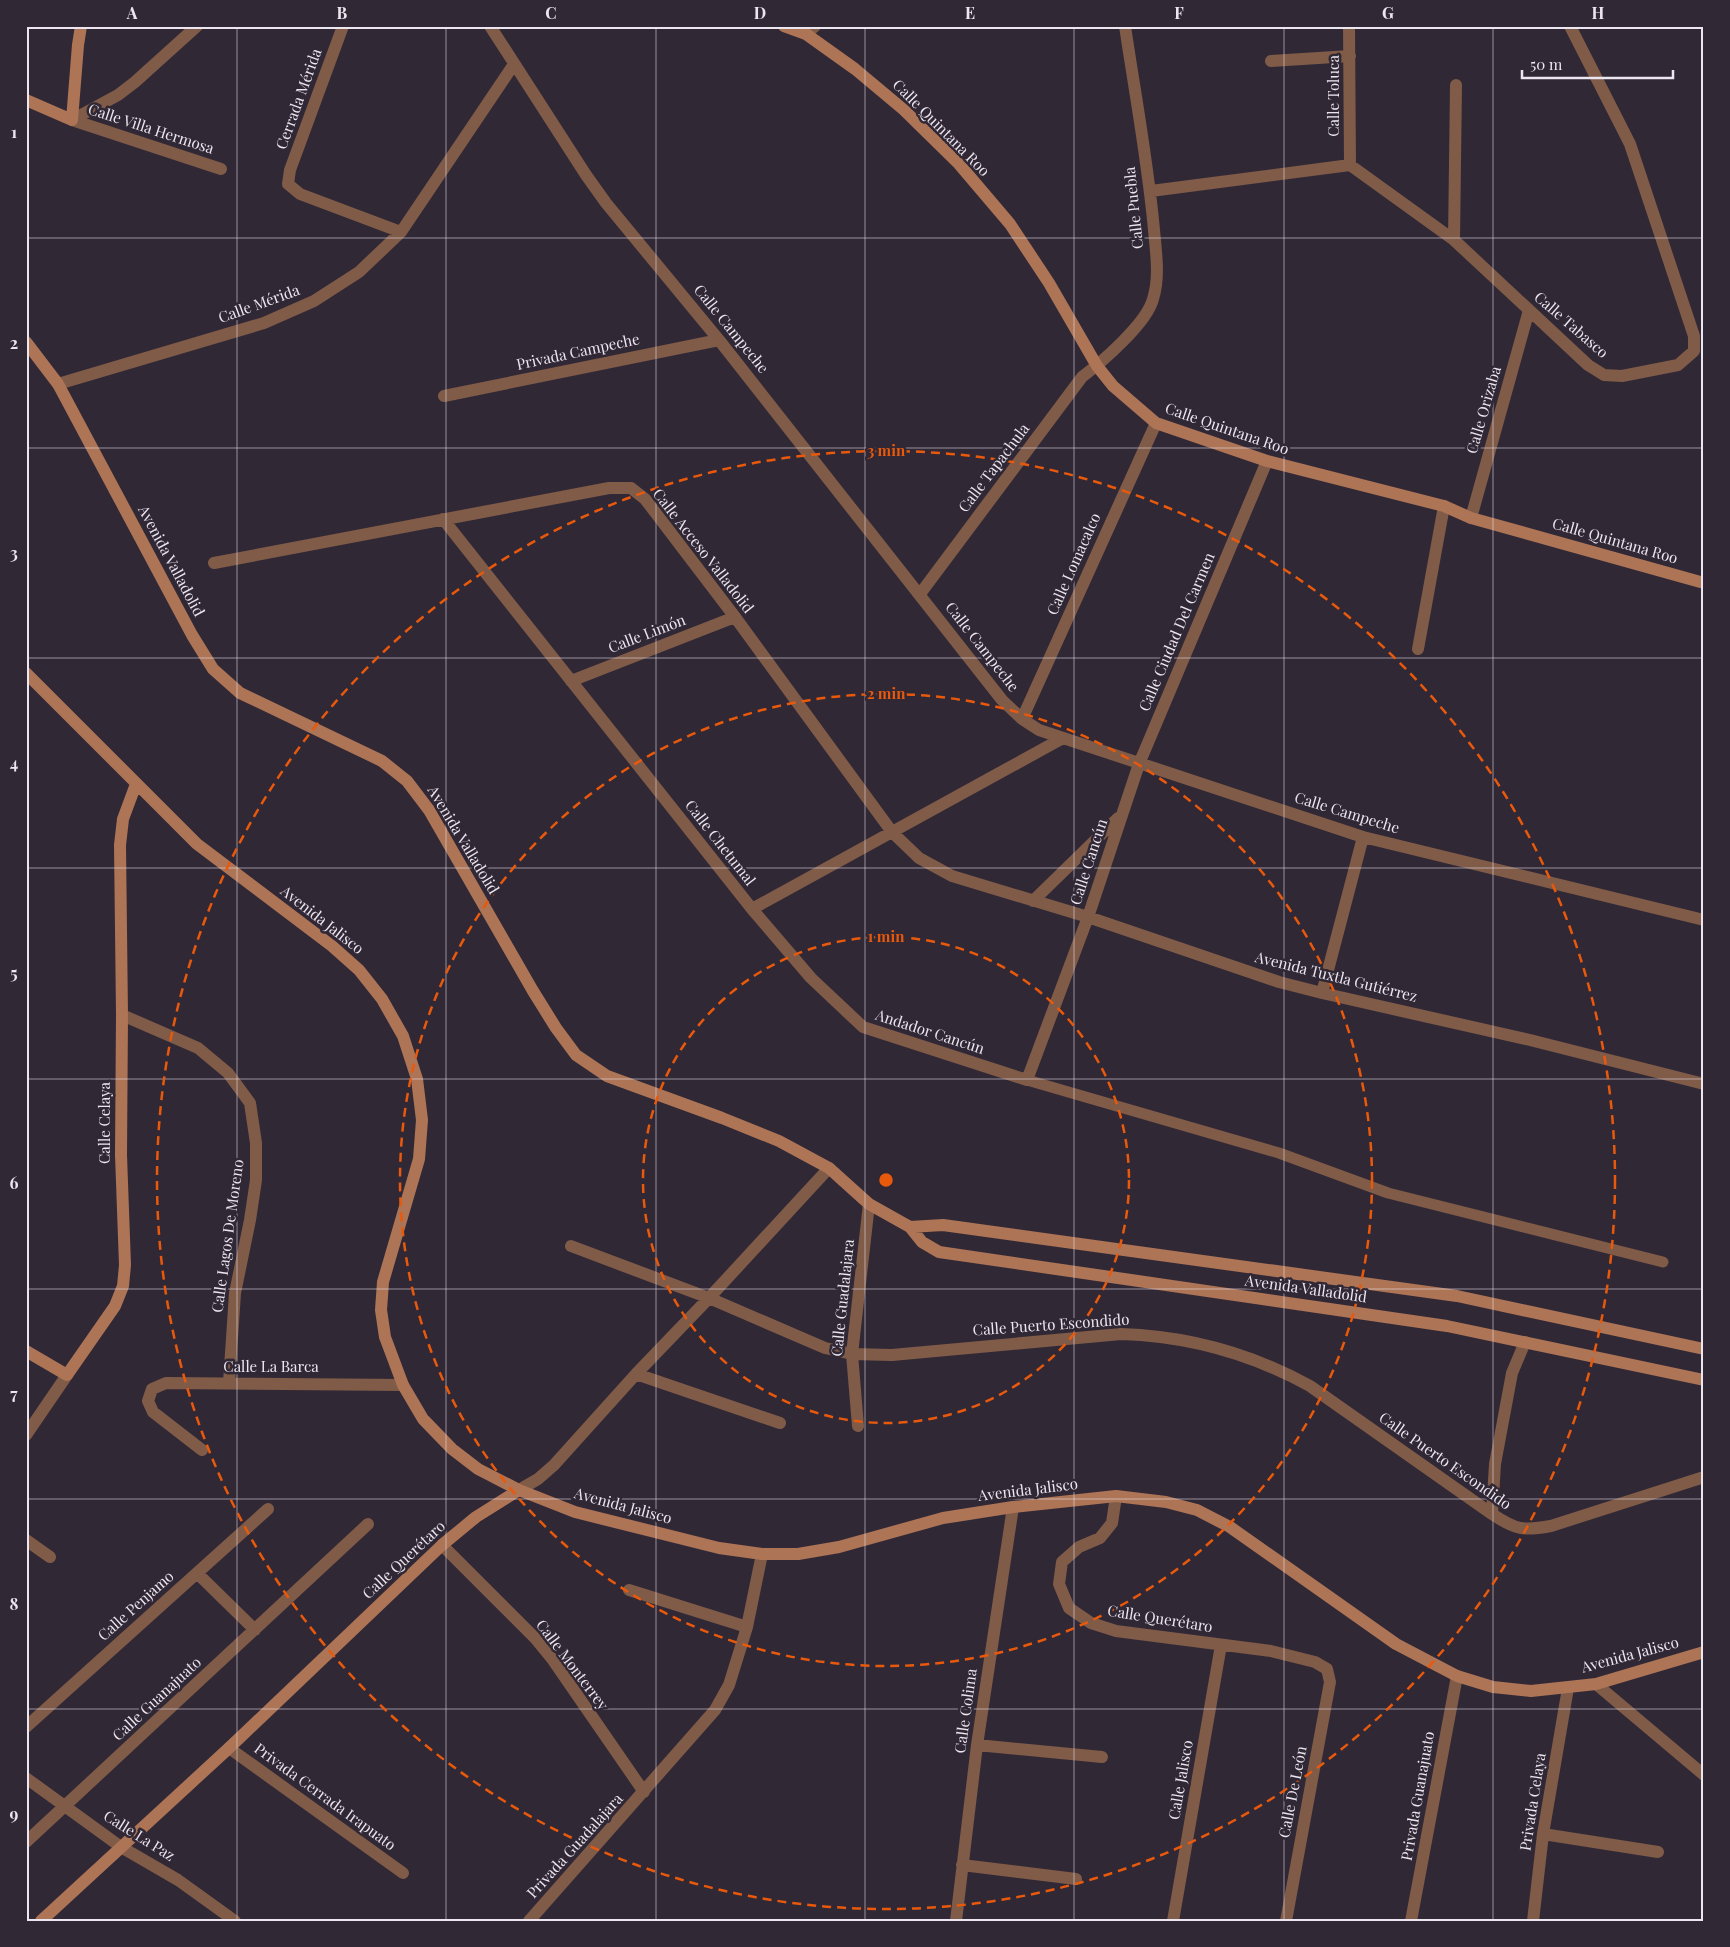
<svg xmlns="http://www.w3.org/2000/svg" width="1730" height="1947" font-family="'Playfair Display',serif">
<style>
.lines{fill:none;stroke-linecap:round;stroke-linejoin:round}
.lane{stroke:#7f5b48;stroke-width:11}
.street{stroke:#7f5b48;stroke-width:12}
.secondary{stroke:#ad7456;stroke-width:12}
.grid{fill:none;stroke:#ece6f0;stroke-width:1;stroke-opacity:0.55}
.ring{fill:none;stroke:#e8590c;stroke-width:2.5;stroke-dasharray:9 6}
.labels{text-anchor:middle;stroke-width:5;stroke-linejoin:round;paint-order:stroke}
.street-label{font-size:15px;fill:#ece6f0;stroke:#312836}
.centre{fill:#e8590c;stroke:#312836;stroke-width:2.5}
.ring-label{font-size:15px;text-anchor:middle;font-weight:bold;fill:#e8590c;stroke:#312836;stroke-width:5;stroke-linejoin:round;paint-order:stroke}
.neatline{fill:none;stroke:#ece6f0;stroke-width:2}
.grid-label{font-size:16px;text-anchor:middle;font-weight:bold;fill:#ece6f0}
</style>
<rect width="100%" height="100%" fill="#312836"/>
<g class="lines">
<path class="lane" d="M1027,1080L1279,1153L1388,1193L1663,1262"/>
<path class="street" d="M343,26L290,170L288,184L300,194L401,232
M490,26L586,175L606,203L719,340L1002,700L1022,719L1039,730L1363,837L1704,920
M1349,26L1350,165
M806,34L815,26
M1271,61L1350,56
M72,120L118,95L135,82L197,26
M72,120L221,169
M1151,191L1350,165L1454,240L1588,365L1604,375L1622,376L1678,365L1694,351V336L1630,144L1570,26
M1454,240L1456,85
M58,384L264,323L314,301L359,272L401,232L514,64
M444,396L719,340
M1471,518L1529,310
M443,519L752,909L811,978L863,1027L1027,1080L1088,917L1139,764L1267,461
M214,563L609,488H631L645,499L735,617L892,832L919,858L952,876L1088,917L1279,982L1322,993L1530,1040L1704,1084
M920,594L1082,377C1102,362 1147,323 1153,299C1160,277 1156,253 1154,230C1148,162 1135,94 1125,26
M1418,649L1444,506
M571,681L735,617
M1022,719L1156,423
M1033,901L1118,818
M752,909L1063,738
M1322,993L1363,837
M122,1015L198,1048L228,1073L250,1103L256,1143V1180L250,1220L235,1293L229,1383
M571,1246L709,1298L825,1348L852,1354L892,1355L1121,1334C1188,1336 1250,1353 1310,1386L1492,1514C1516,1530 1523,1531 1551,1526L1704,1477
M636,1374L780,1423
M858,1426L852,1354L869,1204
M26,1435L67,1375
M202,1450L153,1412L148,1401L152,1389L166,1383L403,1385
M519,1490L538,1479L554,1465L636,1374L709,1298L829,1168
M1116,1496L1112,1523L1100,1538L1079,1547L1062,1562L1059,1584L1069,1608L1091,1623L1116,1631L1271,1651L1315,1662L1327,1669L1330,1682L1286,1921
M1492,1514L1495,1464L1512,1373L1525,1342
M26,1540L50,1557
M442,1545L535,1638L553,1660L644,1792
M197,1573L255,1630
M629,1590L747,1627
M1596,1684L1704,1775
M26,1727L268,1509
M977,1745L1102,1757
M229,1748L403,1873
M26,1778L121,1847L178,1880L235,1921
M1543,1834L1658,1852
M26,1842L368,1524
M962,1865L1076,1879
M529,1921L715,1710L729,1685L747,1627L762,1554
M956,1921L977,1745L1013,1507
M1173,1921L1221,1645
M1411,1921L1457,1676
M1533,1921L1543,1834L1568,1688"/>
<path class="secondary" d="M784,26L806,34L855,69L904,110L959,164L1010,224L1049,283L1097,366L1113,386L1156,423L1267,461L1444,506L1471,518L1704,583
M26,100L72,120L78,45L81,26
M26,342L58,384L192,635L213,669L240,693L382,761L407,781L429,810L533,991L556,1028L576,1055L607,1076L722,1118L779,1141L829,1168L869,1204L910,1227L922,1242L939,1252L1447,1326L1704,1380
M26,673L197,844L332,946L359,970L382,999L403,1036L417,1079L422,1120L419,1159L383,1282L381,1310L385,1337L403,1385L423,1419L452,1449L478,1469L519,1490L575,1512L719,1548L762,1554H798L839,1547L943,1518L1013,1507L1116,1496L1166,1502L1197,1510L1230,1527L1396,1644L1457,1676L1493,1687L1531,1691L1596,1684L1704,1652
M910,1227L943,1225L1457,1296L1704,1349
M26,1351L67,1375L115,1306L123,1286L125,1265L121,1155L122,1015L120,845L123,819L136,784
M41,1921L229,1748L442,1545L476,1517L519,1490"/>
</g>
<path class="grid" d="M237,26V1921M446,26V1921M656,26V1921M865,26V1921M1074,26V1921M1284,26V1921M1493,26V1921M26,238H1704M26,448H1704M26,658H1704M26,868H1704M26,1079H1704M26,1289H1704M26,1499H1704M26,1709H1704"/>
<g class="ring">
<circle cx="886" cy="1180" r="243"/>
<circle cx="886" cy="1180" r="486"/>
<circle cx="886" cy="1180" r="729"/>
</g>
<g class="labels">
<g class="street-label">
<text transform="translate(1334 96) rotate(-90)" y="5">Calle Toluca</text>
<text transform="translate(299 99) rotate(-70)" y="5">Cerrada Mérida</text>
<text transform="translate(941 128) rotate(45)" y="5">Calle Quintana Roo</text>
<text transform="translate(151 129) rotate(18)" y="5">Calle Villa Hermosa</text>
<text transform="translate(1134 208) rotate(-96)" y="5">Calle Puebla</text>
<text transform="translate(259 304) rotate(-20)" y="5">Calle Mérida</text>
<text transform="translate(1571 325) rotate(41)" y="5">Calle Tabasco</text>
<text transform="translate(731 329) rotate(51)" y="5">Calle Campeche</text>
<text transform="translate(578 352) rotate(-12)" y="5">Privada Campeche</text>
<text transform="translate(1484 410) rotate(-74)" y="5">Calle Orizaba</text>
<text transform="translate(1227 429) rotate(19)" y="5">Calle Quintana Roo</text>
<text transform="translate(994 468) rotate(-53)" y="5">Calle Tapachula</text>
<text transform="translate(1615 541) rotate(16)" y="5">Calle Quintana Roo</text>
<text transform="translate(703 551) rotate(52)" y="5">Calle Acceso Valladolid</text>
<text transform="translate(171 561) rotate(62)" y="5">Avenida Valladolid</text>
<text transform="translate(1074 564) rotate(-66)" y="5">Calle Lomacalco</text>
<text transform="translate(1177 632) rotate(-67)" y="5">Calle Ciudad Del Carmen</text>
<text transform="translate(647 634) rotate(-21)" y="5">Calle Limón</text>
<text transform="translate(982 647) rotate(52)" y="5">Calle Campeche</text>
<text transform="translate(1347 813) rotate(17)" y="5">Calle Campeche</text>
<text transform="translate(463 840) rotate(59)" y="5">Avenida Valladolid</text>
<text transform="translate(720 843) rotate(52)" y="5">Calle Chetumal</text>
<text transform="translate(1089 862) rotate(-72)" y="5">Calle Cancún</text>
<text transform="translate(322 920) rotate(38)" y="5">Avenida Jalisco</text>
<text transform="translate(1336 977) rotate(14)" y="5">Avenida Tuxtla Gutiérrez</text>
<text transform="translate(930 1032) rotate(18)" y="5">Andador Cancún</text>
<text transform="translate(105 1123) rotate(-90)" y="5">Calle Celaya</text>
<text transform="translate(228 1236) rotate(-82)" y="5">Calle Lagos De Moreno</text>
<text transform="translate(1306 1289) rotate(8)" y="5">Avenida Valladolid</text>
<text transform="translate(843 1298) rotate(-84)" y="5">Calle Guadalajara</text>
<text transform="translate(1051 1325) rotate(-4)" y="5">Calle Puerto Escondido</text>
<text x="271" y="1372">Calle La Barca</text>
<text transform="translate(1445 1461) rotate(35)" y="5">Calle Puerto Escondido</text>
<text transform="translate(1028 1490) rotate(-7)" y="5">Avenida Jalisco</text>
<text transform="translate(623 1506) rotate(15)" y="5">Avenida Jalisco</text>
<text transform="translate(404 1560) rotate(-43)" y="5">Calle Querétaro</text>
<text transform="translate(136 1606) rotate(-42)" y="5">Calle Penjamo</text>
<text transform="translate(1160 1619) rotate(9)" y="5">Calle Querétaro</text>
<text transform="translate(1630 1655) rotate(-15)" y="5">Avenida Jalisco</text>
<text transform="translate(572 1665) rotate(53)" y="5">Calle Monterrey</text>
<text transform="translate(157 1699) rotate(-43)" y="5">Calle Guanajuato</text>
<text transform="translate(966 1711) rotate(-82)" y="5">Calle Colima</text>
<text transform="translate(1181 1780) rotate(-80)" y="5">Calle Jalisco</text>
<text transform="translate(1293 1792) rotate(-79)" y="5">Calle De León</text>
<text transform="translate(1418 1796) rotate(-80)" y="5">Privada Guanajuato</text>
<text transform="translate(325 1797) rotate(36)" y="5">Privada Cerrada Irapuato</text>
<text transform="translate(1533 1802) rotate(-81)" y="5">Privada Celaya</text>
<text transform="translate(139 1836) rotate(32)" y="5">Calle La Paz</text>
<text transform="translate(575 1846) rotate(-48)" y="5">Privada Guadalajara</text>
</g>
</g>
<circle cx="886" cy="1180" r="8" class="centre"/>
<g class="ring-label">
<text x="886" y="456">3 min</text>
<text x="886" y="699">2 min</text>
<text x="886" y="942">1 min</text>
</g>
<rect width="1730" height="1947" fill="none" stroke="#312836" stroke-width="55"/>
<path d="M1522 70v8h151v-8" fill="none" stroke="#ece6f0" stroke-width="2.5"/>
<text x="1530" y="70" font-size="15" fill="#ece6f0" stroke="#312836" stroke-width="4" paint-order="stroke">50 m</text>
<rect x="28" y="28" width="1674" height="1892" class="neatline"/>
<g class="grid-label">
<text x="132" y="19">A</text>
<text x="342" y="19">B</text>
<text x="551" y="19">C</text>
<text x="760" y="19">D</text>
<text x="970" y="19">E</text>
<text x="1179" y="19">F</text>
<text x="1388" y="19">G</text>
<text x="1598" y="19">H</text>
<text x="14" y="138">1</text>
<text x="14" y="349">2</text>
<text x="14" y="559">3</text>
<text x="14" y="769">4</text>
<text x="14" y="979">5</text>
<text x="14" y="1189">6</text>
<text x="14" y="1400">7</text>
<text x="14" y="1610">8</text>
<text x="14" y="1820">9</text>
</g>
</svg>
